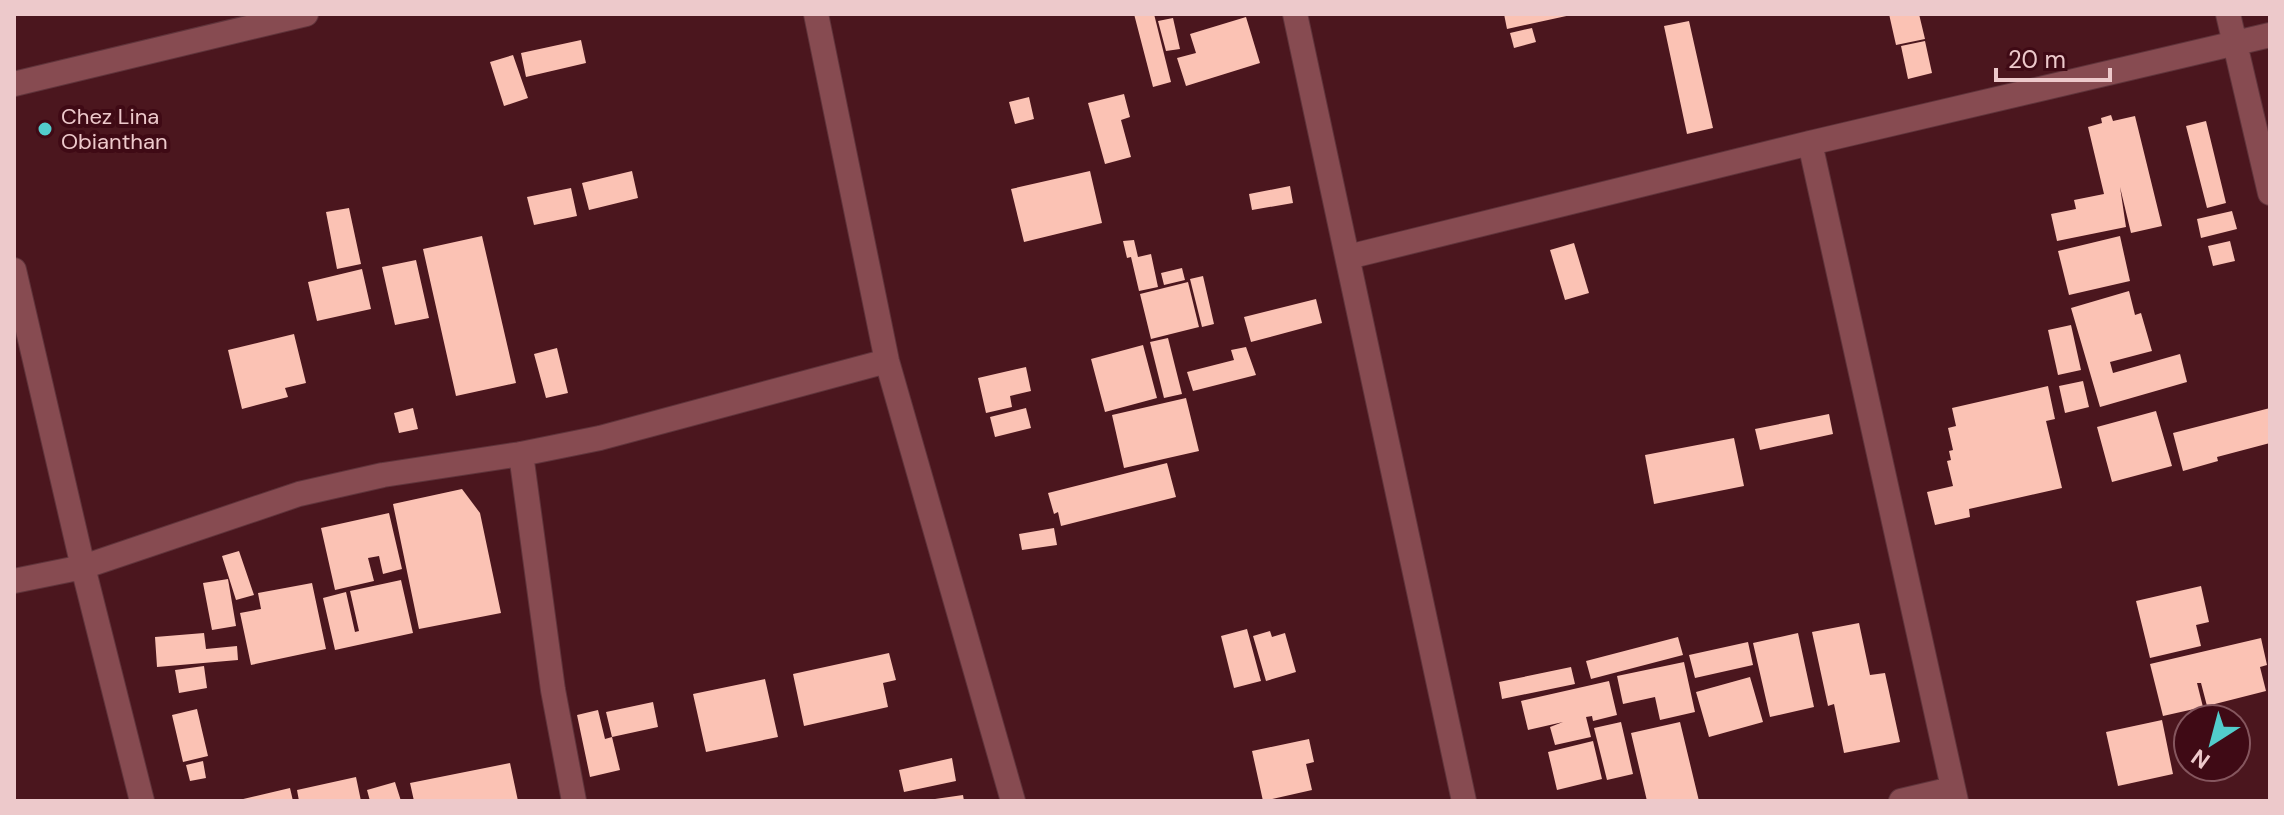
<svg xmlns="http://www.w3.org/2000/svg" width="2284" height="815" font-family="'DM Sans',sans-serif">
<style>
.building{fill:#fbc2b4}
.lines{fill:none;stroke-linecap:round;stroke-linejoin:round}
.street-casing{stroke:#60343b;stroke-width:26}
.street{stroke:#874b51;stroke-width:24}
.poi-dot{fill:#52cdcc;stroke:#3f0a15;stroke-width:3}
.labels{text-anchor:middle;stroke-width:8;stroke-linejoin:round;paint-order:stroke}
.poi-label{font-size:22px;fill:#edc9cb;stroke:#3f0a15;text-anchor:start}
</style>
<rect width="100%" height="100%" fill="#4b161e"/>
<path class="building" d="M1134,14H1154L1171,82L1153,87Z
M1504,14H1571V15L1507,29Z
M1889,14H1919L1925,39L1896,45Z
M1246,17L1260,63L1186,86L1177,58L1196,53L1190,34Z
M1173,18L1180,49L1166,51L1158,21Z
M1689,21L1713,128L1687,134L1664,26Z
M1532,28L1536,42L1514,48L1510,33Z
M581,40L586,63L526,77L521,53Z
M1925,41L1932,73L1908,79L1901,46Z
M513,55L528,98L504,106L490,62Z
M1124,94L1130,117L1121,120L1131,157L1105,164L1088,103Z
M1029,97L1034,119L1015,124L1009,102Z
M2111,115L2113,121L2135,116L2162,226L2131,233L2120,187L2126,227L2057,241L2051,214L2076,209L2074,200L2104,194L2088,127L2102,123L2101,118Z
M2206,121L2226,203L2207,208L2186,126Z
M632,171L638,198L589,210L582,183Z
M1090,171L1102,223L1024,242L1011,189Z
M1290,186L1293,203L1252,210L1249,194Z
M571,188L577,216L534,225L527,197Z
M349,208L361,264L337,269L326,212Z
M2232,211L2237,229L2201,238L2197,219Z
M482,236L516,383L456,396L423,249Z
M2120,236L2130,281L2069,295L2058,251Z
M1134,240L1138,257L1151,254L1158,287L1139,291L1131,257L1127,258L1123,241Z
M2230,241L2235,261L2213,266L2208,246Z
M1574,243L1589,293L1565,300L1550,250Z
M416,260L429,318L395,325L382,267Z
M1182,268L1185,280L1164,285L1161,273Z
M362,269L371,309L317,321L308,282Z
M1203,276L1214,324L1202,327L1190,279Z
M1188,282L1199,327L1151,339L1140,294Z
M2129,291L2135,315L2141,313L2152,351L2110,362L2113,373L2180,354L2187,382L2100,407L2071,308Z
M1316,299L1322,323L1251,342L1244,317Z
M2071,325L2081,370L2058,375L2048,330Z
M294,334L306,383L285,388L288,397L242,409L228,350Z
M1168,338L1182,394L1164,398L1150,342Z
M1143,345L1157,398L1105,412L1091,359Z
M1246,347L1256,375L1193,391L1187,372L1234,360L1231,350Z
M557,348L568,393L546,398L534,354Z
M1026,367L1031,391L1010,396L1012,407L986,413L978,378Z
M2083,381L2089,407L2065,413L2059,386Z
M2048,386L2055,419L2046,421L2062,488L1969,509L1970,517L1935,525L1927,492L1953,486L1947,461L1951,460L1949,451L1953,450L1948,428L1956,426L1952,408Z
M1186,398L1199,451L1124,468L1112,415Z
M413,408L418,429L399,433L394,413Z
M1026,408L1031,428L995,437L990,417Z
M2270,408V432L2268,433L2270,443L2217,457L2218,461L2183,471L2173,433Z
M2156,411L2172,466L2112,482L2097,427Z
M1829,414L1833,434L1760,450L1755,429Z
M1734,438L1744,486L1654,504L1645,455Z
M1167,463L1176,497L1061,526L1058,512L1054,514L1048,493Z
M462,489L480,513L501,613L419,629L393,504Z
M389,513L402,569L383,574L379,556L368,558L374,581L335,590L321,528Z
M1054,528L1057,545L1022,550L1019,534Z
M239,551L254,595L236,600L222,556Z
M228,579L236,626L212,630L203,583Z
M401,580L413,633L335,650L323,598L346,592L355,632L359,631L350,591Z
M312,583L326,649L251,665L240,613L261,609L258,593Z
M2201,586L2209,622L2196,625L2201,646L2150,658L2136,601Z
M1859,623L1870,675L1885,673L1900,742L1844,753L1834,704L1828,706L1812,632Z
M1247,629L1261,681L1234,688L1221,636Z
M1270,631L1272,637L1285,633L1296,672L1266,681L1253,636Z
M204,633L206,649L237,646L238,660L157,667L155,637Z
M1798,633L1814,707L1770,717L1753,643Z
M1678,637L1683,655L1591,679L1586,661Z
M2261,638L2267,665L2260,667L2266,691L2207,706L2201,683H2197L2203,707L2163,716L2150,664Z
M1748,642L1753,665L1695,678L1689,655Z
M889,653L896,680L883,683L888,707L804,726L793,674Z
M1684,662L1695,712L1660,720L1655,697L1623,704L1617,676Z
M204,666L207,688L179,693L175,670Z
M1571,667L1575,684L1502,699L1499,682Z
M1750,677L1763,722L1709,737L1696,692Z
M765,679L778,737L706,752L693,694Z
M1609,681L1617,715L1593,721L1592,716L1586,717L1591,737L1555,745L1550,727L1563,722L1528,730L1521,701Z
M653,702L658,727L612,737L606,712Z
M197,709L208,756L183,762L172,715Z
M598,710L605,739L612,737L620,770L590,777L577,715Z
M2162,720L2173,774L2118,786L2106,732Z
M1621,722L1633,774L1607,780L1594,728Z
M1680,722L1699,801H1647L1631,733Z
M1309,739L1314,762L1306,764L1312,790L1263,801L1252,751Z
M1593,741L1602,779L1557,790L1548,752Z
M952,758L956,781L904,792L899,770Z
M203,761L206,778L190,781L186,765Z
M510,763L518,801H414L410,783Z
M356,777L361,801H299L297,790Z
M395,782L401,801H370L367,790Z
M290,788L293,801H239V800Z
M963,795L964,801H935V799Z"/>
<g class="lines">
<defs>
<path id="street" d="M816,14L887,361L1013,801
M1295,14L1464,801
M2228,14L2270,193
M14,84L306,14
M1810,143L1956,801
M1348,257L1810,143L2270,35
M14,270L83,567L142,801
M521,454L553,690L574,801
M14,581L83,567L299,494L383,475L521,454L600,438L887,361
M1901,801L1952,789"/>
</defs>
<use href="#street" class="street-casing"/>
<use href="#street" class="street"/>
</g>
<circle class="poi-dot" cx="45" cy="129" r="8"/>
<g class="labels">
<g class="poi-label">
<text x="61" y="124">Chez Lina<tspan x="61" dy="25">Obianthan</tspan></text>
</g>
</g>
<rect width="2284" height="815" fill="none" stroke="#edc9cb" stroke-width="32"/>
<g transform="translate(2212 743) rotate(216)"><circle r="38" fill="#3f0a15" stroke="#85565e" stroke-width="2"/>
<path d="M0-6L14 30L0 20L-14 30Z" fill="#52cdcc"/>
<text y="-12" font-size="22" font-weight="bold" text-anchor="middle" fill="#edc9cb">N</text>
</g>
<path d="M1996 68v12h114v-12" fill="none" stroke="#edc9cb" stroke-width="4"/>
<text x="2008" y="68" font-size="24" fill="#edc9cb" stroke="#3f0a15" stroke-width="6" paint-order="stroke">20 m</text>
</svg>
